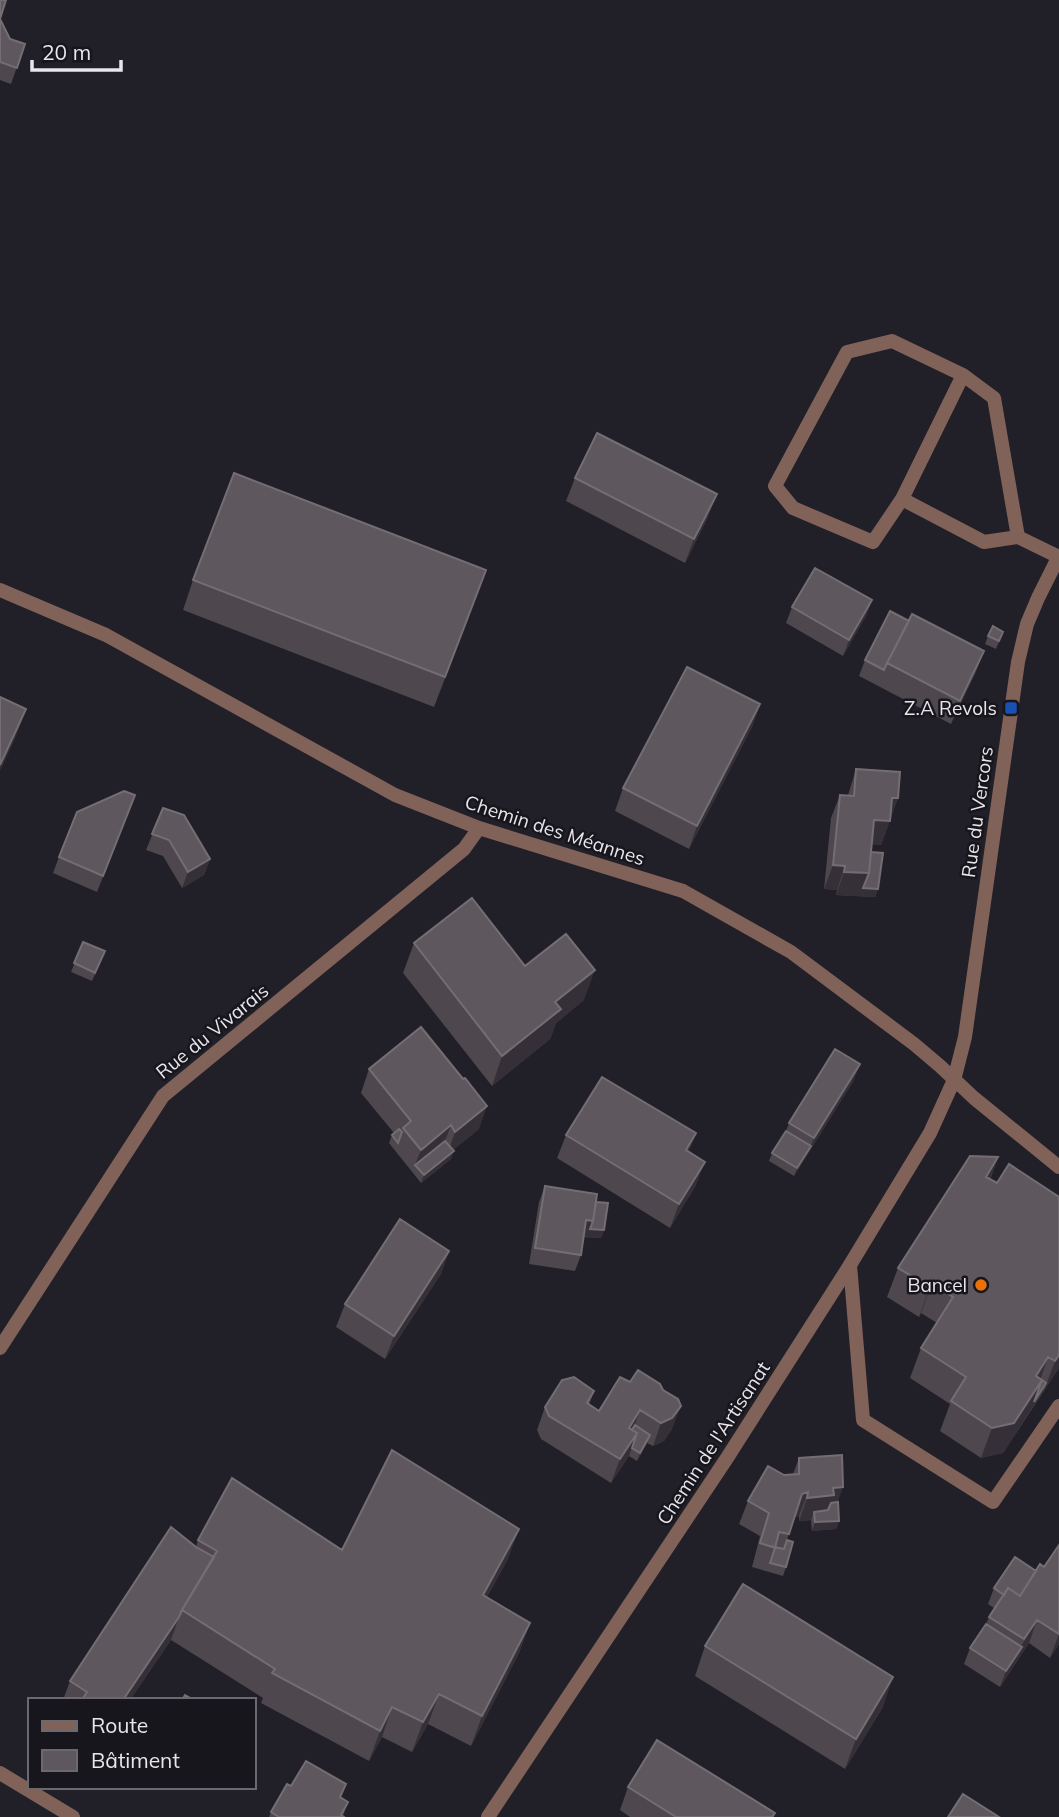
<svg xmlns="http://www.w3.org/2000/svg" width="1059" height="1817" font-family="Mulish,sans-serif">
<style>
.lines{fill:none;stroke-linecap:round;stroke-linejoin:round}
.service{stroke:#816259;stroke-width:14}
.minor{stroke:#816259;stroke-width:14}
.wall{fill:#4e474d}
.shaded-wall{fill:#353037}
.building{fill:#5e585e;stroke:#746e74;stroke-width:2}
.transit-dot{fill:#1a4fb4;stroke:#18161d;stroke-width:2.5}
.food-dot{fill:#e8710a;stroke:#18161d;stroke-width:2.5}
.labels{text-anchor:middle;stroke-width:5;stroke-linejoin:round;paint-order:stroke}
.poi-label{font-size:19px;fill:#e8e6eb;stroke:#18161d;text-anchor:end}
.street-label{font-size:19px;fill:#e8e6eb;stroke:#18161d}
</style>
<rect width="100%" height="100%" fill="#211f27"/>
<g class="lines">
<path class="service" d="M902,499L963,375
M1018,537L984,542L902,499L873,542L793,508L775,486L847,352L892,341L963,375L994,398L1018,537L1059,557
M850,1265L863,1420L993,1502L1059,1406"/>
<path class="minor" d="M0,590L106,635L395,795L479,828L683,891L791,952L914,1044L940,1066L974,1098L1059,1167
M0,1348L163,1096L464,849L479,828
M0,1773L73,1817
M488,1817L727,1458L850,1265L930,1133L954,1080L965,1037L1018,662L1027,624L1038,598L1059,556"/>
</g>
<path class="wall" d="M0,0V19L10,39L25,44L11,84L0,80Z
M575,478L708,517L685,563L566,501Z
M193,580L475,600L434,707L183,610Z
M872,600L866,616L843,656L786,623L792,607Z
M988,636L1000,640L996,649L985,644Z
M984,651L975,674L951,724L859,676L865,660Z
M760,704L752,727L689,849L615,811L623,788Z
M856,769L898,798L881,845L872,844L871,852L878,889L875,897L836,895L837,890L824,889L831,818L840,795H848Z
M163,808L210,859L204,875L182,888L163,856L146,850Z
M129,811L97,892L53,873L59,857Z
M83,942L102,959L92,981L71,972Z
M414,943L525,966L584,1000L556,1023L550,1039L492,1086L403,973Z
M369,1069L479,1129L453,1150L451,1159L421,1183L389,1143L392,1135L394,1133L361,1093Z
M854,1080L794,1176L769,1161L772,1153L786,1131L789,1123Z
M566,1135L689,1152L696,1185L670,1228L557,1158Z
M998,1157L990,1180L1059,1368L1003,1453L981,1458L940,1431L950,1404L910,1378L921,1348L937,1323L921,1313L919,1317L887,1297L898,1268Z
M545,1186L596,1202L604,1230L601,1238L584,1237L581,1255L575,1271L529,1264L539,1202Z
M449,1251L441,1274L385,1359L336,1327L345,1304Z
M630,1382L672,1429L664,1441L653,1446L647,1443L637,1461L629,1456L611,1483L541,1439L537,1430L545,1407L594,1391L589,1405L599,1411Z
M799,1458L838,1502L839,1521L836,1529L812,1531L811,1520L799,1521V1516L794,1517L787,1540L786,1567L783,1576L752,1567L760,1536L739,1524L748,1501L784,1475L793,1474Z
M198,1540L342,1550L508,1559L487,1597L530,1623L519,1653L471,1746L428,1724L412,1752L382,1737L369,1761L261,1703L263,1698L171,1640L130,1700H63L70,1681L196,1547Z
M1059,1545V1644L1050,1658L1029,1643L1000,1687L964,1664L970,1648L986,1624L989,1617L994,1608L988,1604L994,1588L1044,1567Z
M705,1646L883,1707L845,1769L695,1676Z
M291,1786L341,1798L348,1802L343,1816L344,1817H269L271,1812Z
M628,1787L775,1813L774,1817H630L620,1810Z"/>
<path class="shaded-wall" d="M717,494L708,517L685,563L694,539Z
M872,600L866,616L843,656L849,640Z
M984,651L975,674L951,724L960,701Z
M760,704L752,727L689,849L697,826Z
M26,709L15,739L0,771V765Z
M892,798H898L881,845L866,844L874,820Z
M210,859L204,875L182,888L188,872Z
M833,865L845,866L837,890L824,889Z
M844,872L869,873L878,889L875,897L836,895Z
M595,970L584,1000L556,1023L550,1039L492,1086L502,1056L555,1002Z
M860,1064L854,1080L794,1176L797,1168L811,1146L814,1138Z
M487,1106L479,1129L447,1155L455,1132Z
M451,1125L442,1149L415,1165L421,1150Z
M696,1133L687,1157L686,1150Z
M454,1151L451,1159L421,1183L424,1175Z
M998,1157L987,1187L986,1177Z
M705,1162L696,1185L670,1228L679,1204Z
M586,1220L593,1221L604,1230L601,1238L580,1236Z
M449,1251L441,1274L385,1359L394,1336Z
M932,1283L921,1313L919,1317L930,1287Z
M1059,1355V1368L1044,1391L1055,1361Z
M1048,1357L1038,1386L1042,1380L1046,1383L1043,1391L1003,1453L981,1458L992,1428L1036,1376Z
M681,1406L672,1429L664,1441L653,1446L661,1423Z
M640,1410L632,1433L629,1428Z
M637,1433L629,1456L611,1483L620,1459Z
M650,1435L647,1443L637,1461L640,1453Z
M843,1487L835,1510L814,1512L811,1520L799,1521L807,1498L833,1488Z
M808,1492L799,1516L793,1517L802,1494Z
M839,1521L836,1529L812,1531L815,1522Z
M519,1529L508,1559L472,1624L483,1595Z
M179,1617L171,1640L130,1700H123Z
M1037,1620L1029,1643L1000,1687L1006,1671Z
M530,1623L519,1653L471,1746L482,1716Z
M1059,1634V1644L1050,1658Z
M893,1677L883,1707L845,1769L856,1739Z
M439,1694L428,1724L412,1752L423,1722Z
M392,1707L382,1737L369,1761L380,1731Z"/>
<path class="building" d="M0,0H6L0,19L10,39L25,44L17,68L0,62Z
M597,433L717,494L694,539L575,478Z
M234,473L486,570L445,677L193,580Z
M815,568L872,600L849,640L792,607Z
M890,611L909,621L887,663L884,670L865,660Z
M912,614L984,651L960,701L887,663Z
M993,626L1003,632L999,641L988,636Z
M687,667L760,704L697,826L623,788Z
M0,697L26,709L0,765Z
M856,769L900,772L898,798H892L890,821L874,820L869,873L844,872L845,866L833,865L840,795L854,796Z
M124,791L135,795L103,876L59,857L77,812Z
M163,808L184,815L210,859L188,872L169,840L152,834Z
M871,852L883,853L878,889L863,888L869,873Z
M472,898L525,966L566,934L595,970L555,1002L561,1009L502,1056L414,943Z
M83,942L105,951L95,973L74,963Z
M421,1027L463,1079L465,1078L487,1106L455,1132L451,1125L421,1150L403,1128L411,1121L369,1069Z
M835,1049L860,1064L814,1138L789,1123Z
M602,1077L696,1133L686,1150L705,1162L679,1204L566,1135Z
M399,1129L402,1132L398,1143L392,1135Z
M786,1131L811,1146L797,1168L772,1153Z
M445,1141L454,1151L424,1175L415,1165Z
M970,1156L998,1157L986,1177L997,1183L1009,1164L1059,1197V1355L1055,1361L1048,1357L1036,1376L1042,1380L1014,1423L992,1428L951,1401L966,1377L921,1348L953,1297L932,1283L930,1287L898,1268Z
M545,1186L597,1194L593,1221L586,1220L581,1255L535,1248Z
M596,1202L608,1203L604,1230L590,1229L593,1221Z
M400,1219L449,1251L394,1336L345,1304Z
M638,1370L660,1384L663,1390L678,1399L681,1406L672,1418L661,1423L640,1410L629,1428L637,1433L620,1459L549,1416L545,1407L562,1380L574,1377L594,1391L587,1403L599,1411L620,1377L630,1382Z
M1042,1380L1046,1383L1034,1402Z
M635,1425L650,1435L640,1453L632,1448L637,1433L632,1430Z
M392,1450L519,1529L483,1595L530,1623L482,1716L439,1694L423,1722L392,1707L380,1731L272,1673L275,1669L182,1610L217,1551L198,1540L232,1478L342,1550Z
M842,1455L843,1487L833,1488L834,1495L807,1498L808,1492L802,1494L789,1534L779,1532L775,1548L760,1543L769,1513L748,1501L768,1466L784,1475L799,1474V1458Z
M838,1502L839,1521L815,1522L814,1512L828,1510L831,1503Z
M171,1527L196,1547L214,1557L182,1610L179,1617L123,1700H82L87,1692L70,1681Z
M787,1540L793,1542L786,1567L770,1563L775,1548L774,1547L784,1549Z
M1059,1545V1634L1037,1620L1024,1639L989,1617L1008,1588L1020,1596L1040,1564L1044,1567Z
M1015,1557L1036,1571L1020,1596L1008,1588L1004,1595L994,1588Z
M743,1584L893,1677L856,1739L705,1646Z
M986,1624L1022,1647L1006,1671L970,1648Z
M185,1695L194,1700H182Z
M657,1740L775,1813L772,1817H676L628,1787Z
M306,1761L346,1784L340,1797L348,1802L341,1815L344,1817H279L271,1812L287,1784L291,1786Z
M963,1794L999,1817H948Z"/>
<rect class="transit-dot" x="1004" y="701" width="14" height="14" rx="3.5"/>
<circle class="food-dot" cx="981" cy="1285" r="7"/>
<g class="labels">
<g class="poi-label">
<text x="997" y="715">Z.A Revols</text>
<text x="967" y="1292">Bancel</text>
</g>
<g class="street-label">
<text transform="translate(977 812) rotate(-82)" y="7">Rue du Vercors</text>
<text transform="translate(555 830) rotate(18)" y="7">Chemin des Méannes</text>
<text transform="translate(212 1031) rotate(-39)" y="7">Rue du Vivarais</text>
<text transform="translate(713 1443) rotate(-57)" y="7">Chemin de l'Artisanat</text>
</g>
</g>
<rect x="28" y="1698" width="228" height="91" fill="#18161d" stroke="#6b696f" stroke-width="2"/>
<rect x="42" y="1721" width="35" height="10" fill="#816259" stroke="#6b696f" stroke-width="2"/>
<text x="91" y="1733" font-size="21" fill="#e8e6eb">Route</text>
<rect x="42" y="1750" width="35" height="21" fill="#5e585e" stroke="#6b696f" stroke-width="2"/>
<text x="91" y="1768" font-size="21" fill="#e8e6eb">Bâtiment</text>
<path d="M32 60v10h89v-10" fill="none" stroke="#e8e6eb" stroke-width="3.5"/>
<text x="42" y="60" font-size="21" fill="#e8e6eb" stroke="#18161d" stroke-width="5" paint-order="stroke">20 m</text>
</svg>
